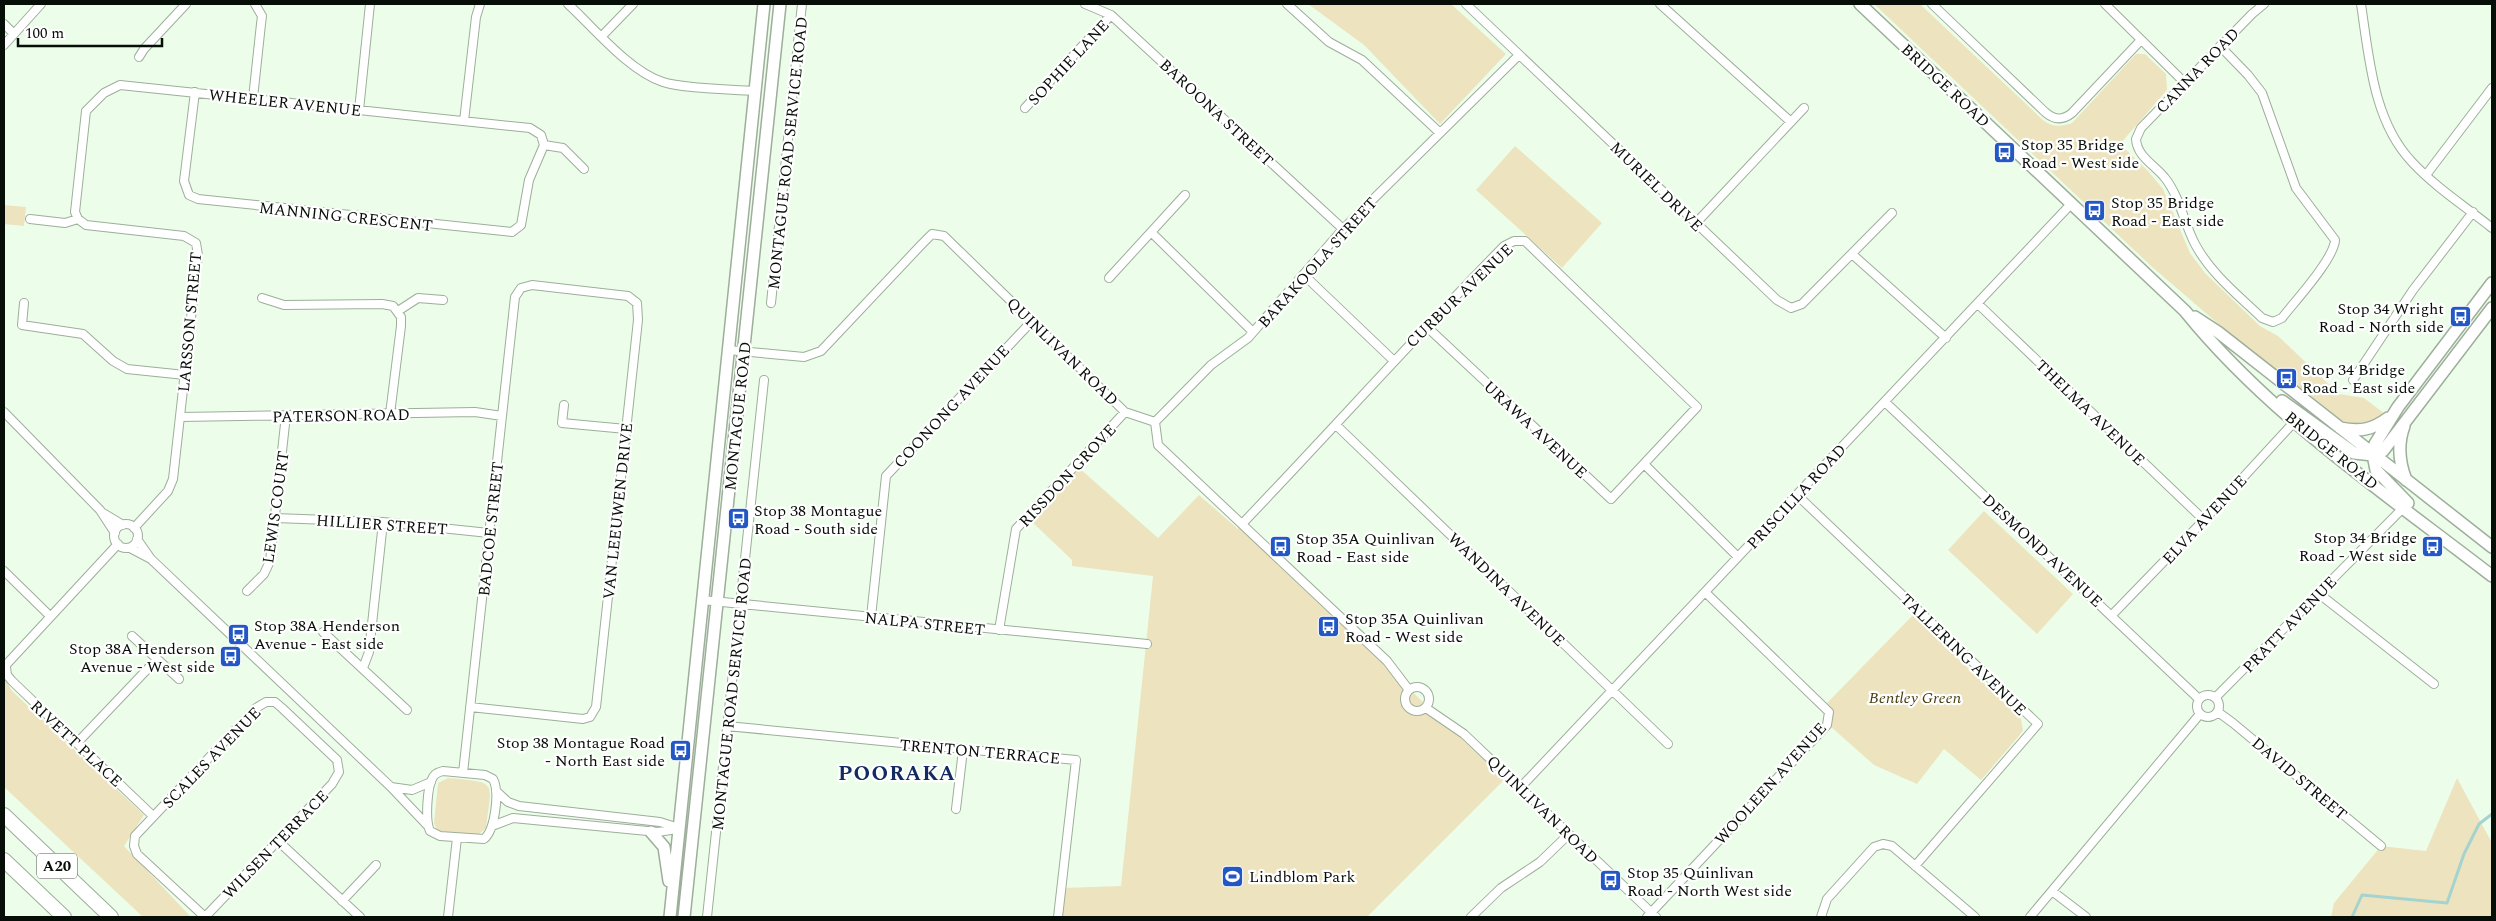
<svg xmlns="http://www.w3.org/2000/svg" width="2496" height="921" font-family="Spectral,serif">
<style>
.green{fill:#ede4bf}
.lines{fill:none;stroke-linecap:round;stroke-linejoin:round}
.stream{stroke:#a4d3d0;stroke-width:3}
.minor-casing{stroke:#9dae9b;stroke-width:10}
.secondary-casing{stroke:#9dae9b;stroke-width:14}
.trunk-casing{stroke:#9dae9b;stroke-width:16}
.minor{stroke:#fff;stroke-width:8}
.secondary{stroke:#fff;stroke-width:11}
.trunk{stroke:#fff;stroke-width:14}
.labels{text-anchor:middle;stroke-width:4.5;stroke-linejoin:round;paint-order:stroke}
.shield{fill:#fff;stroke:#515651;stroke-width:1}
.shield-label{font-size:15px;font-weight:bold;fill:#070d07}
.street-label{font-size:16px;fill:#070d07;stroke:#fff}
.poi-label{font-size:16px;fill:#070d07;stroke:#fff;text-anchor:start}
.park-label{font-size:16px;font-style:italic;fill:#483d10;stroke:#fff}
.district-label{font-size:21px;font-weight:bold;letter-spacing:1px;fill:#122c61;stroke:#fff}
</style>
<rect width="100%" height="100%" fill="#ecfeea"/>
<path class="green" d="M1308,4H1451L1506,54L1440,124L1364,45Z
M1874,4H1920L2044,121C2054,127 2060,127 2072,123L2136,54H2145L2166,74L2167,90L2120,144L2148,171L2163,189L2190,253L2205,273L2260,326L2278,336L2339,394L2364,398L2385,414C2369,427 2358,430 2340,420L2237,340L2151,266Z
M1515,146L1602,223L1562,268L1476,190Z
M4,205L26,207L24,226L4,224Z
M1078,467L1158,538L1199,495L1238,529L1242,524L1427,706L1508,776L1367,917H1059L1062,888L1121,886L1153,576L1072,566V560L1030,520Z
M1984,511L2073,594L2037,634L1948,550Z
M1913,615L2021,719L2023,730L2019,736L1981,780L1944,749L1917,784L1874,765L1830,726L1831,711L1827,703Z
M4,678L12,691L144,815L124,846L191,917H143L4,787Z
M448,778C498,783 492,779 486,828L478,835L440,831L436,828L434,823L438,783Z
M2457,778L2492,843V917H2331L2334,903L2381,846L2426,851Z"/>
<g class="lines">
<path class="stream" d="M2352,917L2362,895L2447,903L2464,854L2479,824L2492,814"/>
<defs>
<path id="minor" d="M568,4C594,28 629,71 663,82C685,89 730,89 755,91
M1085,4L1111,15L1343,229
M1287,4L1329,42L1362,60L1440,133
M1466,4L1777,300L1791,308L1802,304L1892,213
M1660,4L1791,122
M1932,4L2045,112C2054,120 2062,121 2072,113L2141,40
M2105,4L2184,82
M2361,4C2369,57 2373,121 2412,162C2435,187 2466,207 2492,228
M4,24L13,33
M602,36L633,4
M4,45L41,4
M2220,46L2248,75L2262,93L2296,188L2335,240C2334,259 2295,301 2282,318L2273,322L2262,318C2238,295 2211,274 2195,244C2184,223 2180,197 2165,178C2155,165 2137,157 2136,139L2141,128L2252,14L2264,4
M139,57L144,49L186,4
M195,92L184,181L189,195L198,199L512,232L521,225L529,180L544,145
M253,98L261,24L262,16L255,4
M1025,108L1111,15
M359,110L370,4
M464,121L476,17L480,4
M2426,175L2492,88
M30,219L65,223L78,219L86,225L184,236L196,243L198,255L173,479L168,491L134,528
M78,219L75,212L86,111L104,93L120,85L530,128L541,135L544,145L563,148L584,169
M1696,223L1804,108
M1152,233L1253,332
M1852,254L1946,338
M1304,275L1393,360
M1109,278L1185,195
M262,298L284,305L382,304L393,306L401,317V326L390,414
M24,303L22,325L83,334L113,361L127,369L185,375
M771,303L802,4
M1978,304L2204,520
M398,311L418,298L443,300
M728,350L804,357L821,351L922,244L932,234L944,236L1125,412L1155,422
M2353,380L2413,290L2473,212
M1885,402L2199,699
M564,405L562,423L626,429
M4,412L100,510L115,533
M180,417L475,412L502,416
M1155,422L1211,365L1248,338L1343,229L1519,55
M1155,422L1158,445L1387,661L1409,690
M1336,425L1668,744
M1645,465L1738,557
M1797,495L2038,724L1915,866
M103,513L123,525
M275,518L383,522L489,533
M1242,524C1330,432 1415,337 1504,246L1514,241H1525L1697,407L1611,499L1426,326
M114 536a12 12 0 1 1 24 0a12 12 0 1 1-24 0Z
M137,539L151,559L391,787L428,826
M130,548L149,558
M4,571L50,616
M247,591L264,574L270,561L286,415
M2318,593L2434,684
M702,600L1147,644
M2112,615L2204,520L2295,421
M871,617L886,476L1032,321
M999,630L1016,529L1125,412
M323,632L407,710
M132,636L179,679
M4,667L118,544
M6,667L7,675L12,681L153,816
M363,668L369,652L383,522
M1405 699a12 12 0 1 1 24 0a12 12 0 1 1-24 0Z
M2197 706a11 11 0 1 1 22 0a11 11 0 1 1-22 0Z
M2216,697L2404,507
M266,702H275L282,708L337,760L339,772L332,784L205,917L137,854L134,846L135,836L256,708Z
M1426,708L1464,734L1656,917
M2218,712L2233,723L2381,846
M727,726L1076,760L1058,917
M77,743L157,659
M443,771L485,775L493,779C500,792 495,830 484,839L440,836L430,831C425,821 427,786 433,777C435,773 439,772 443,771Z
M463,773L515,297L521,288L532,285L628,296L637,303L638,320L596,707L590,717L583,719L470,707
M391,787L412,790L431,782
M1520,788L2071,204
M496,791L508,802L519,806L660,822L679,828
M956,809L963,750
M492,826L513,818L658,832L677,829
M278,841L360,917
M2052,891L2086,917
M342,901L376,865
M448,917L457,838
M707,917L764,380
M1471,917L1501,888L1540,862L1569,834
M1647,917L1827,725L1829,712L1705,592
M1821,917L1827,899L1874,847L1883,844L1892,846L1975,917
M2030,917L2200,714"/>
<path id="secondary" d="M1860,4L2185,311C2269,415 2386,494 2492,576
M2195,317L2218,332L2492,547
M2282,401L2354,453L2373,455L2383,451L2492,308
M2404,426C2397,445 2399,462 2406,480
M2340,428C2360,432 2372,430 2388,418
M2408,503L2376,470L2373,455L2375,444L2398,407L2492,283
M651,832L664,847L669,881
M670,917L764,4
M684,917L780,4"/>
<path id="trunk" d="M4,815L111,917
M4,860L64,917"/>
</defs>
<use href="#minor" class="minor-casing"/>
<use href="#secondary" class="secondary-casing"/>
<use href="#trunk" class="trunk-casing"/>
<use href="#minor" class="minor"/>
<use href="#secondary" class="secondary"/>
<use href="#trunk" class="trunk"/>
</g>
<defs>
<symbol id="bus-square" viewBox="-11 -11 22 22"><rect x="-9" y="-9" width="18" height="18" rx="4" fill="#2357c4" stroke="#fff"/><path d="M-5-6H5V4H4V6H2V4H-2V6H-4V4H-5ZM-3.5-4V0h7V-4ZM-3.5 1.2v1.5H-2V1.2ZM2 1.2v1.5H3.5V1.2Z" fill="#fff"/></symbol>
<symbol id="stadium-square" viewBox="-11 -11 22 22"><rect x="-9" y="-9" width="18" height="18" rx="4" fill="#2357c4" stroke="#fff"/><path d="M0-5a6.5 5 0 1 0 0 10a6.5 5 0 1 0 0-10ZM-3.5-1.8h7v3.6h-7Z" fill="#fff"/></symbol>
</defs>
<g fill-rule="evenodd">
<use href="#bus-square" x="1992" y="140" width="25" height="25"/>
<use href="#bus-square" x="2082" y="198" width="25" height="25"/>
<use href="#bus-square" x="2448" y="304" width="25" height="25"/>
<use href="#bus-square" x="2274" y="366" width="25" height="25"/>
<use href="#bus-square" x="726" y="506" width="25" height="25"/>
<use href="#bus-square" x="2420" y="534" width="25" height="25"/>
<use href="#bus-square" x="1268" y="534" width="25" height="25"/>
<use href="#bus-square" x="1316" y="614" width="25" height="25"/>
<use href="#bus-square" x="226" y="622" width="25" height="25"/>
<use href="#bus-square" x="218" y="644" width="25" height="25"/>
<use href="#bus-square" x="668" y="738" width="25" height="25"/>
<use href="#stadium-square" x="1220" y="864" width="25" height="25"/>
<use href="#bus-square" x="1598" y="868" width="25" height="25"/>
</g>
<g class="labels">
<rect class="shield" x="37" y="853.5" width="40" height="25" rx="4"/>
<g class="shield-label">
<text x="57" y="871">A20</text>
</g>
<g class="street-label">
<text transform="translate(1068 62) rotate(-47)" y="6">SOPHIE LANE</text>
<text transform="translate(2197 70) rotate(-46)" y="6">CANNA ROAD</text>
<text transform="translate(1946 85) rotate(43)" y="6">BRIDGE ROAD</text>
<text transform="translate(285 102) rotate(6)" y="6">WHEELER AVENUE</text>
<text transform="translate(1217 112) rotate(43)" y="6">BAROONA STREET</text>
<text transform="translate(787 153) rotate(-84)" y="6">MONTAGUE ROAD SERVICE ROAD</text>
<text transform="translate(1657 186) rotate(44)" y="6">MURIEL DRIVE</text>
<text transform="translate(346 216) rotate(6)" y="6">MANNING CRESCENT</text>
<text transform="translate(1317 262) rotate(-48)" y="6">BARAKOOLA STREET</text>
<text transform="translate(1459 295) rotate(-44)" y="6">CURBUR AVENUE</text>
<text transform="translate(189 322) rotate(-85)" y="6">LARSSON STREET</text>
<text transform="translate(1063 351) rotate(44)" y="6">QUINLIVAN ROAD</text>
<text transform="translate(951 406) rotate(-47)" y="6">COONONG AVENUE</text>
<text transform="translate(2091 412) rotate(44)" y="6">THELMA AVENUE</text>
<text transform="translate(341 415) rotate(-1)" y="6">PATERSON ROAD</text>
<text transform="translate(737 416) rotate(-84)" y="6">MONTAGUE ROAD</text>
<text transform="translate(1536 429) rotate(43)" y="6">URAWA AVENUE</text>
<text transform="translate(2332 450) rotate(39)" y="6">BRIDGE ROAD</text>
<text transform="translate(1067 475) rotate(-47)" y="6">RISSDON GROVE</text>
<text transform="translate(1796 496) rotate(-47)" y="6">PRISCILLA ROAD</text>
<text transform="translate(275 507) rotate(-82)" y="6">LEWIS COURT</text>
<text transform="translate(617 511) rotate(-84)" y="6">VAN LEEUWEN DRIVE</text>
<text transform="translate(2204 519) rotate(-47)" y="6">ELVA AVENUE</text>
<text transform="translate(382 524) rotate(4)" y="6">HILLIER STREET</text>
<text transform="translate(490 529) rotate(-84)" y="6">BADCOE STREET</text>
<text transform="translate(2043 550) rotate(43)" y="6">DESMOND AVENUE</text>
<text transform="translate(1507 589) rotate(44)" y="6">WANDINA AVENUE</text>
<text transform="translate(925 623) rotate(6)" y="6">NALPA STREET</text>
<text transform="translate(2289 624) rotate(-46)" y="6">PRATT AVENUE</text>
<text transform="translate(1964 654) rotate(44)" y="6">TALLERING AVENUE</text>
<text transform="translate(731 694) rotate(-84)" y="6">MONTAGUE ROAD SERVICE ROAD</text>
<text transform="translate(77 743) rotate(43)" y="6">RIVETT PLACE</text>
<text transform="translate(980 751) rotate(5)" y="6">TRENTON TERRACE</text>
<text transform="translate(211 757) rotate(-46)" y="6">SCALES AVENUE</text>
<text transform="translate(2300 778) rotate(40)" y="6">DAVID STREET</text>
<text transform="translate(1770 783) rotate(-48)" y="6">WOOLEEN AVENUE</text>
<text transform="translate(1543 809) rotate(44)" y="6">QUINLIVAN ROAD</text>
<text transform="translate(275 844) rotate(-46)" y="6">WILSEN TERRACE</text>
</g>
<g class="poi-label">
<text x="2021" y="150">Stop 35 Bridge<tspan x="2021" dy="18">Road - West side</tspan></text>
<text x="2111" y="208">Stop 35 Bridge<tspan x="2111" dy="18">Road - East side</tspan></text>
<text x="2444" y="314" text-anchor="end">Stop 34 Wright<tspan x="2444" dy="18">Road - North side</tspan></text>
<text x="2302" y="375">Stop 34 Bridge<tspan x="2302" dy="18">Road - East side</tspan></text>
<text x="754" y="516">Stop 38 Montague<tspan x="754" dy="18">Road - South side</tspan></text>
<text x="2417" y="543" text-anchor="end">Stop 34 Bridge<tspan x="2417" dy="18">Road - West side</tspan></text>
<text x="1296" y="544">Stop 35A Quinlivan<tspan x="1296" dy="18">Road - East side</tspan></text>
<text x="1345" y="624">Stop 35A Quinlivan<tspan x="1345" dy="18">Road - West side</tspan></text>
<text x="254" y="631">Stop 38A Henderson<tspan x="254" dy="18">Avenue - East side</tspan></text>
<text x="215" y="654" text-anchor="end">Stop 38A Henderson<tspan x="215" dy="18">Avenue - West side</tspan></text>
<text x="665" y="748" text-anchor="end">Stop 38 Montague Road<tspan x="665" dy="18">- North East side</tspan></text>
<text x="1627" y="878">Stop 35 Quinlivan<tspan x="1627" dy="18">Road - North West side</tspan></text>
<text x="1249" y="882">Lindblom Park</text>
</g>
<g class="park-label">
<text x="1915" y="703">Bentley Green</text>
</g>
<g class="district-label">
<text x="897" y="780">POORAKA</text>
</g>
</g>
<rect width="2496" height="921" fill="none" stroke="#070d07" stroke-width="10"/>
<path d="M18 38v8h144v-8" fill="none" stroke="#070d07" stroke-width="2.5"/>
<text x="25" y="38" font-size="15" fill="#070d07" stroke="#ffffff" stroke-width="4" paint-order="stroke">100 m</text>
</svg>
